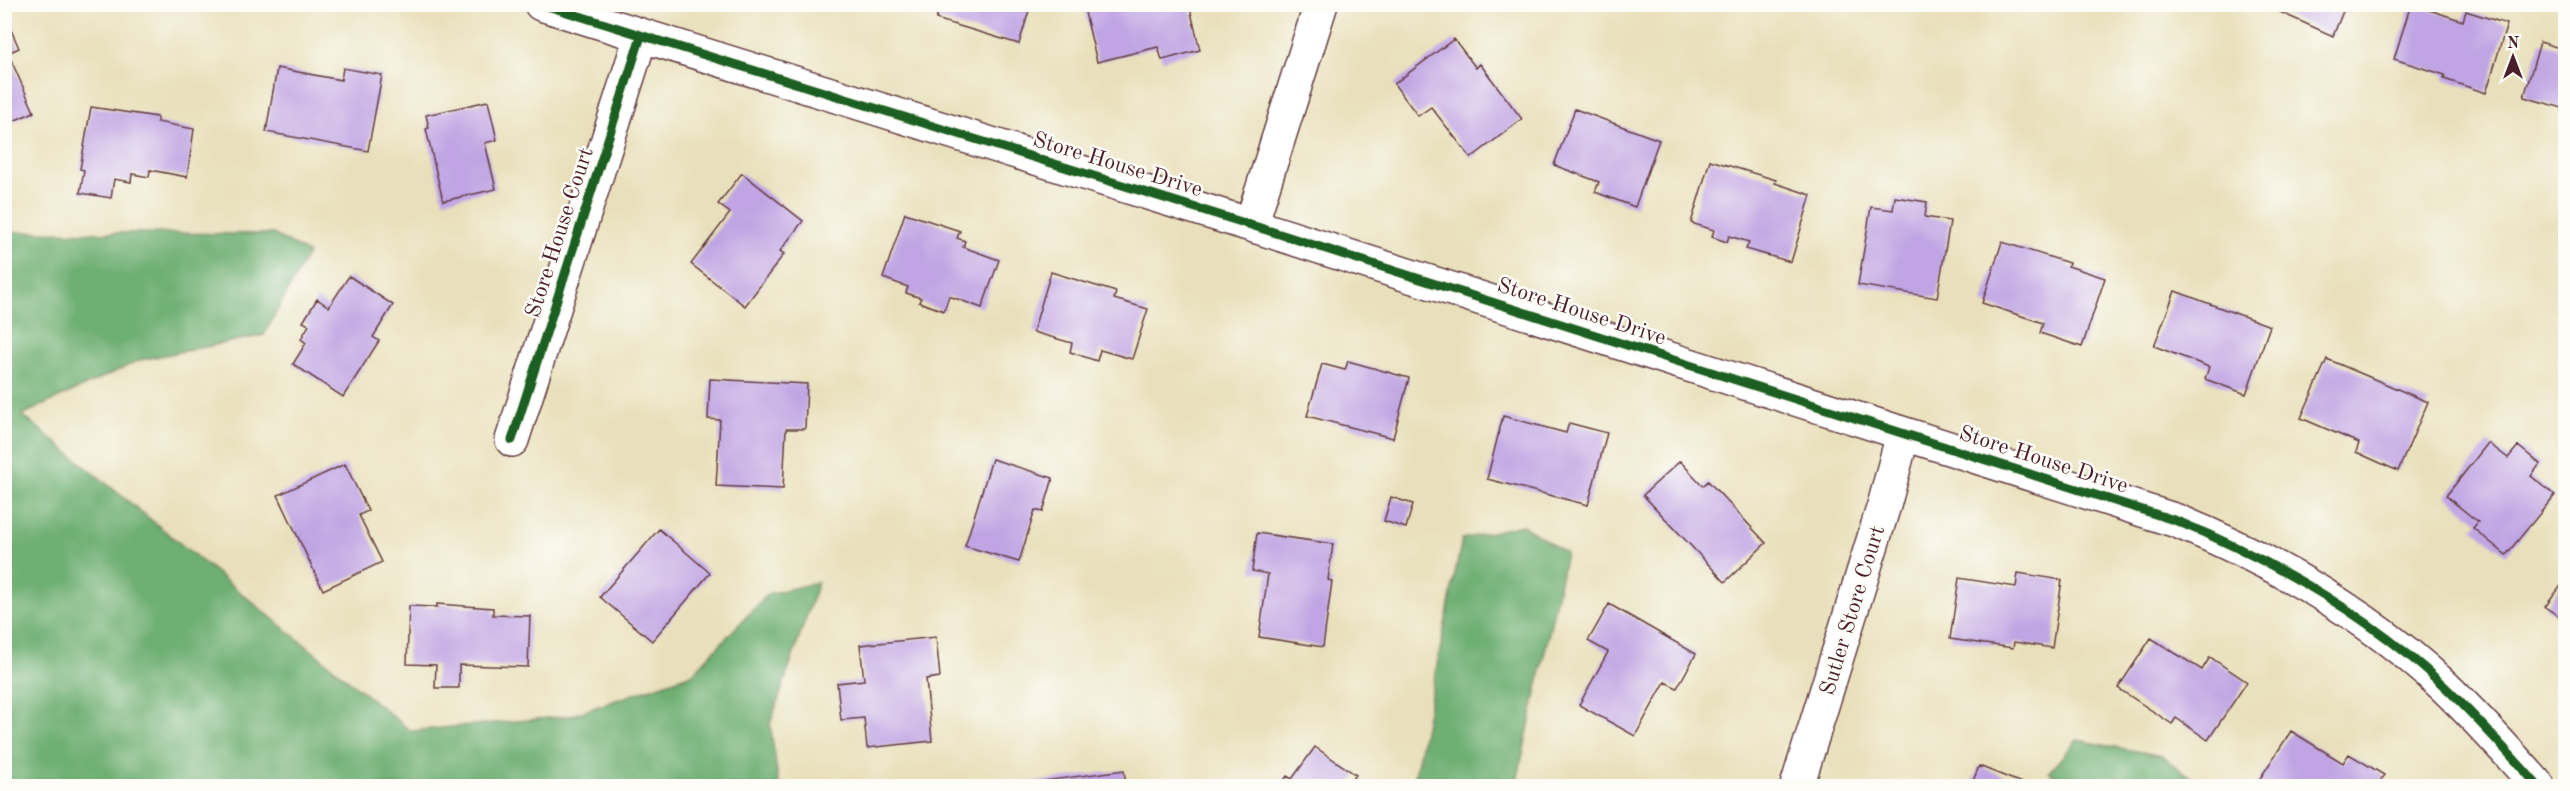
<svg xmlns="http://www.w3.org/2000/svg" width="2570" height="791" font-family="'Old Standard TT',serif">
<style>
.forest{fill:#6eaf72;stroke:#5c674e;stroke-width:1.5}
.building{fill:#c0a4e3}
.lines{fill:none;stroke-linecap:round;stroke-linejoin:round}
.street-casing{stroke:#623c41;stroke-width:36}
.street{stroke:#fff;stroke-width:33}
.cycleway-casing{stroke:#fdfcf7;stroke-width:13}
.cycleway{stroke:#1b5e20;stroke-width:9}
.labels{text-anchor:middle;stroke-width:5;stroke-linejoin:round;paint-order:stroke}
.street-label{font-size:22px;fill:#4a1f2b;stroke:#fdfcf7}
</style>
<rect width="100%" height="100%" fill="#fdfcf7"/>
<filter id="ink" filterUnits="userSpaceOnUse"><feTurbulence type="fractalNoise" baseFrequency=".0167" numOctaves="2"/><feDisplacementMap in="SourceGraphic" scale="12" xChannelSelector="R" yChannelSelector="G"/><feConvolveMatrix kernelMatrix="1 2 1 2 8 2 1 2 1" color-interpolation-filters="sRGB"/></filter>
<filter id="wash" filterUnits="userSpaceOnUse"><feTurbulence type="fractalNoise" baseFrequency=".008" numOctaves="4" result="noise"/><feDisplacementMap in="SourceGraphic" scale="24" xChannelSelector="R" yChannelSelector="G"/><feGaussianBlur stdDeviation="1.35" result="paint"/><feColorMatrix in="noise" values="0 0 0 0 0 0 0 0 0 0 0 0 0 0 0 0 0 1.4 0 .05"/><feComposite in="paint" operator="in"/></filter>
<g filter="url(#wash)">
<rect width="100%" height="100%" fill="#e9e0bb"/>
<path class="forest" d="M5,232L273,234L308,253L264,335L140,360L22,415L411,731L570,716L692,674L768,594L818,582L770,724L779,786H5Z
M1522,525L1566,553L1516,786H1413L1462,539Z
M2077,740L2162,756L2202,786H2067L2049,772Z"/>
<g id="blocks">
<path class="building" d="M933,4H1031L1019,44L936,19L939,10L932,7Z
M1083,4H1189L1200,50L1162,60L1158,47L1097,62Z
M2262,4H2346L2333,36Z
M2411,4L2463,21L2466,11L2507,24L2486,93L2444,79L2445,75L2394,59Z
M4,14L19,48L8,53L34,112L4,125Z
M1454,39L1476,68L1480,64L1522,119L1471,158L1431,107L1418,116L1394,84Z
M2540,42L2566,50V109L2524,97Z
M277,68L341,80L343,68L382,75L368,151L266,132Z
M488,101L497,140L485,143L496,189L443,201L426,129L429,128L426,115Z
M91,107L157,117V122L194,129L187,177L150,170L149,177L132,174L131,182L114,179L111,198L80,193L84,170L80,169Z
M1575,109L1659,140L1635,207L1595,192L1599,182L1554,165Z
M1710,160L1776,180L1775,183L1811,195L1791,262L1746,249L1749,242L1729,236L1727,242L1712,237L1714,230L1691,223Z
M742,173L803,221L780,251L784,254L745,306L691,264L730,213L718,204Z
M1895,197L1927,202L1925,217L1950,221L1937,298L1858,285L1871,207L1893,210Z
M905,213L960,231L957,238L965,241L963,247L999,260L982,308L949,296L944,311L919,302L921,298L906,293L908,287L883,278Z
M2002,242L2069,263L2068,266L2105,278L2082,347L2040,333L2043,323L1982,303Z
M1051,272L1116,292L1114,299L1148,309L1132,359L1100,350L1097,361L1070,352L1072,343L1033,332Z
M349,276L393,305L373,337L379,341L343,397L293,364L306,343L301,339L309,325L303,322L317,299L329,307Z
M2175,291L2270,326L2246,394L2205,379L2209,367L2154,346Z
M2327,359L2428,402L2398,471L2356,452L2359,443L2301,418Z
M1348,361L1409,378L1393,438L1307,416L1322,364L1345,370Z
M710,379L807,384L805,429H786L783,489L716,486L720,420L708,419Z
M1503,416L1566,433L1569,423L1607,433L1588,505L1487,479Z
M2488,443L2508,458L2518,446L2540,464L2531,476L2555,495L2506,555L2473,528L2478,522L2446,496Z
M992,459L1053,478L1043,512L1035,510L1019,562L965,546Z
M1680,461L1703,486L1708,481L1766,543L1725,582L1643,495Z
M345,464L368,511L359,515L382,562L323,590L278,495Z
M1391,497L1413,504L1406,528L1384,521Z
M659,529L710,573L652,641L600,597Z
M1257,533L1333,544L1328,580L1332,581L1323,647L1259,637L1268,574L1252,571Z
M2018,573L2062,580L2052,648L2014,642L2013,648L1950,639L1959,578L2016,587Z
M2566,579V621L2545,607Z
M437,604L493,608V615L530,616L528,667L459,665V688H435L436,665L407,664L409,606L437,607Z
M1609,604L1696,654L1677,688L1665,682L1635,736L1579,705L1608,652L1588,641Z
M936,637L940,677L926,679L932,741L867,748L864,718L841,720L837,683L864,680L860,645Z
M2151,638L2202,670L2210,657L2247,682L2208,740L2176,718L2172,724L2118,688Z
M2291,731L2343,763L2349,754L2384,775L2377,786H2263L2257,783Z
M1315,747L1356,775L1348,786H1280L1287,776L1292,779Z
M1979,766L2029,786H1971Z
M1124,770L1126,786H1023L1022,784Z"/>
</g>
</g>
<g filter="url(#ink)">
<use href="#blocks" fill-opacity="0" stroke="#623c41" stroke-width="1.5"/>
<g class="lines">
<defs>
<path id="street" d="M541,4L1251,225L2177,521C2274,561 2367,614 2444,686C2477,718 2508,752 2538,786
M1251,225L1321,4
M512,440L641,36
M1797,786L1885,502L1903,434"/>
</defs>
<use href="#street" class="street-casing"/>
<use href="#street" class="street"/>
<defs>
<path id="cycleway" d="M541,4L1251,225L2177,521C2274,561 2367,614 2444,686C2477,718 2508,752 2538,786
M512,440L641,36"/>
</defs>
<use href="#cycleway" class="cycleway-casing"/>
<use href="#cycleway" class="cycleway"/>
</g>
</g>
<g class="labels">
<g class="street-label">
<text transform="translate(1118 163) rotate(17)" y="8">Store House Drive</text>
<text transform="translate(558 232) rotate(-72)" y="8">Store House Court</text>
<text transform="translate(1582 310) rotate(18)" y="8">Store House Drive</text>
<text transform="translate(2044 458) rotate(18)" y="8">Store House Drive</text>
<text transform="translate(1851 610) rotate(-73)" y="8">Sutler Store Court</text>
</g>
</g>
<rect width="2570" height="791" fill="none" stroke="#fdfcf7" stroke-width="24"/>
<g transform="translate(2513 57)" stroke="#fdfcf7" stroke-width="4.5" paint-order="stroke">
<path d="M0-4.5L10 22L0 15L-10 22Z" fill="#4a1f2b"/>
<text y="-9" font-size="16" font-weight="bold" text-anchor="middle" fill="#4a1f2b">N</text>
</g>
</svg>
